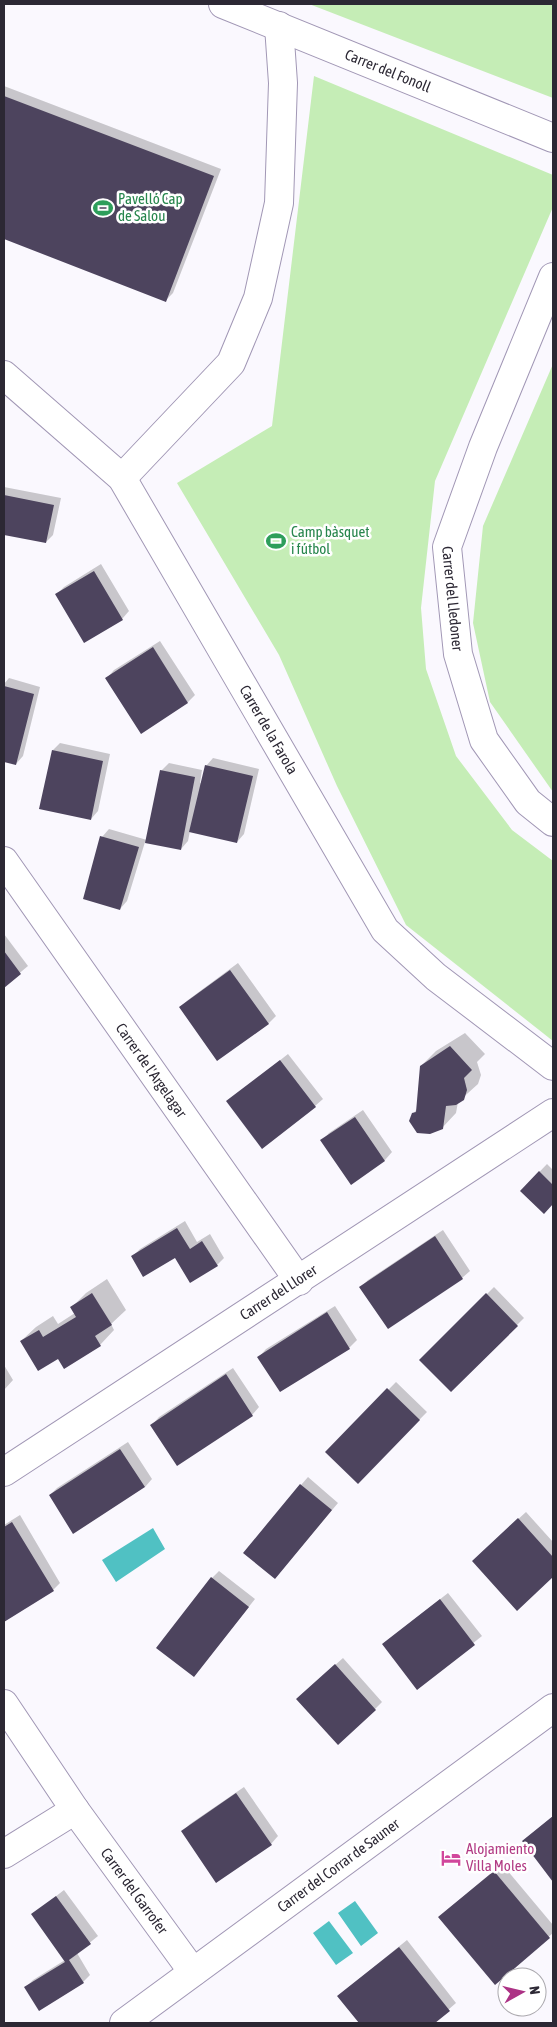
<svg xmlns="http://www.w3.org/2000/svg" width="557" height="2027" font-family="'Asap Condensed',sans-serif">
<style>
.green{fill:#c5edb6}
.water{fill:#50c1c3}
.shadow{fill:#0003}
.building{fill:#4d445e}
.lines{fill:none;stroke-linecap:round;stroke-linejoin:round}
.minor-casing{stroke:#a197b5;stroke-width:30}
.minor{stroke:#fff;stroke-width:28}
.labels{text-anchor:middle;stroke-width:5;stroke-linejoin:round;paint-order:stroke}
.street-label{font-size:15px;fill:#2c2834;stroke:#fff}
.leisure-label{font-size:15px;fill:#27864d;stroke:#fff;text-anchor:start}
.hotel-label{font-size:15px;fill:#b23c85;stroke:#fff;text-anchor:start}
</style>
<rect width="100%" height="100%" fill="#faf8fe"/>
<path class="green" d="M309,4H553V98Z
M314,76L553,175V207L435,481L421,608L426,669L456,756L512,830L553,861V1041L406,925L337,786L279,655L177,483L272,426Z
M553,364V792L490,702L473,623L483,526Z"/>
<path class="water" d="M153,1528L165,1549L116,1582L102,1560Z
M355,1901L378,1933L361,1946L338,1913Z
M329,1921L353,1953L336,1965L313,1933Z"/>
<path class="shadow" d="M4,86L221,169L173,293L166,300L4,238Z
M4,487L61,498L53,535L46,542L4,533Z
M101,564L129,611L122,619L57,594L64,587Z
M160,641L195,695L188,702L141,732L107,678L114,670Z
M9,678L40,687L23,756L16,764L4,761V684Z
M60,743L110,754L98,811L91,819L53,750Z
M213,758L259,769L244,834L237,842L190,831L188,841L181,849L145,842L127,901L120,909L102,837L109,829L147,840L161,771L169,763L202,770L200,783L202,784L206,766Z
M4,934L28,966L4,986Z
M238,963L276,1016L268,1024L180,1007L188,1000Z
M465,1033L485,1054L477,1062L481,1075L478,1084L458,1102L456,1113L442,1128L413,1114L417,1109L421,1066L436,1051Z
M288,1054L323,1099L315,1106L228,1101Z
M363,1110L392,1152L385,1160L351,1183L322,1141L329,1133Z
M547,1164L553,1170V1203L544,1212L521,1191Z
M185,1221L197,1242L210,1234L224,1258L217,1265L175,1256H133L140,1249Z
M443,1230L470,1271L462,1278L388,1328L361,1287L368,1280Z
M107,1279L126,1310L111,1324L114,1330L100,1345L58,1358L21,1341L36,1327L53,1316L58,1324L75,1313L72,1307L86,1293Z
M494,1287L524,1318L451,1391L421,1360Z
M335,1306L357,1340L349,1348L281,1391L259,1357L266,1349Z
M4,1365L13,1380L4,1390Z
M233,1368L259,1407L252,1415L178,1464L152,1425L159,1417Z
M396,1382L427,1412L358,1482L327,1452Z
M128,1442L152,1479L145,1487L50,1495L57,1488Z
M308,1477L338,1503L275,1578L301,1485Z
M526,1512L553,1542V1576L517,1609L481,1553Z
M20,1515L60,1583L53,1590L4,1621V1525Z
M219,1571L255,1599L194,1676L212,1578Z
M448,1593L482,1636L417,1688L383,1644Z
M343,1658L382,1702L375,1709L305,1692Z
M244,1787L278,1836L271,1844L182,1832L190,1824Z
M553,1816V1880L523,1841Z
M502,1864L553,1925V1933L495,1983L447,1910Z
M64,1890L98,1936L77,1953L90,1975L83,1982L26,1987L33,1980L65,1960L33,1914Z
M407,1940L456,2003L433,2023H360L338,1996Z"/>
<path class="building" d="M4,96L214,176L166,302L4,239Z
M4,495L54,505L46,543L4,535Z
M94,571L123,620L84,643L55,594Z
M153,647L188,703L141,734L105,678Z
M4,686L34,694L16,765L4,762Z
M52,750L103,761L91,820L39,809Z
M205,765L253,776L237,843L189,832Z
M160,770L195,777L181,850L145,843Z
M100,836L139,847L120,910L83,899Z
M4,951L21,974L4,988Z
M230,970L269,1024L217,1061L179,1007Z
M450,1046L472,1070L464,1078L467,1090L464,1100L456,1105L446,1106L443,1129L430,1134L417,1133L409,1121L412,1113L416,1112L420,1066Z
M280,1060L316,1107L262,1149L226,1101Z
M355,1117L385,1161L351,1185L320,1140Z
M539,1171L553,1185V1204L544,1214L520,1191Z
M177,1228L190,1249L202,1241L218,1266L190,1283L175,1258L143,1277L131,1256Z
M435,1236L463,1279L388,1329L359,1287Z
M92,1293L112,1325L95,1336L101,1346L64,1369L58,1359L38,1371L20,1341L39,1330L43,1337L76,1317L70,1307Z
M486,1293L518,1326L451,1392L419,1360Z
M327,1312L350,1349L280,1392L257,1357Z
M226,1374L253,1416L177,1466L150,1425Z
M387,1388L420,1420L358,1484L325,1452Z
M120,1449L145,1487L73,1534L49,1495Z
M300,1484L332,1510L275,1579L243,1553Z
M518,1518L553,1557V1577L517,1611L472,1561Z
M12,1522L54,1591L4,1622V1527Z
M211,1577L249,1607L194,1677L156,1648Z
M440,1599L475,1645L417,1690L382,1644Z
M335,1664L376,1710L338,1745L296,1699Z
M236,1793L272,1845L216,1883L181,1831Z
M553,1816V1882L522,1841Z
M494,1871L550,1938L495,1985L438,1917Z
M56,1896L91,1944L69,1960L84,1983L39,2011L24,1987L65,1962L31,1914Z
M399,1947L450,2011L435,2023H359L337,1996Z"/>
<g class="lines">
<defs>
<g id="minor">
<path id="s1" d="M223,4L553,138"/>
<path id="s2" d="M553,277L483,447L447,547L458,654L484,740L528,802L553,822"/>
<path id="s3" d="M4,375L122,478L385,930L436,977L553,1066"/>
<path d="M122,478L231,363L258,298L279,203L283,83L279,26"/>
<path id="s4" d="M4,861L299,1281"/>
<path id="s5" d="M4,1472L553,1113"/>
<path id="s6" d="M4,1704L75,1810L193,1972"/>
<path d="M4,1854L75,1810"/>
<path id="s7" d="M124,2023L553,1708"/>
</g>
</defs>
<use href="#minor" class="minor-casing"/>
<use href="#minor" class="minor"/>
</g>
<defs>
<symbol id="stadium-bare" viewBox="-9 -9 18 18"><path d="M0-5a6.5 5 0 1 0 0 10a6.5 5 0 1 0 0-10ZM-3.5-1.8h7v3.6h-7Z" fill="#2e9e5b" stroke="#fff" stroke-width="2.5" paint-order="stroke"/></symbol>
<symbol id="hotel-bare" viewBox="-9 -9 18 18"><path d="M-6-4.5h1.5V1H6V5H4.5V3h-9V5H-6ZM-4 0a1.8 1.8 0 1 1 3.6 0ZM.5 0V-2.5h3Q6-2.5 6 0Z" fill="#d1479c" stroke="#fff" stroke-width="2.5" paint-order="stroke"/></symbol>
</defs>
<g fill-rule="evenodd">
<use href="#stadium-bare" x="89" y="194" width="28" height="28"/>
<use href="#stadium-bare" x="262" y="527" width="28" height="28"/>
<use href="#hotel-bare" x="437" y="1844" width="28" height="28"/>
</g>
<g class="labels">
<g class="street-label">
<text dy="5" stroke="none"><textPath href="#s1" startOffset="178">Carrer del Fonoll</textPath></text>
<text dy="5" stroke="none"><textPath href="#s2" startOffset="342">Carrer del Lledoner</textPath></text>
<text dy="5" stroke="none"><textPath href="#s3" startOffset="448">Carrer de la Farola</textPath></text>
<text dy="5" stroke="none"><textPath href="#s4" startOffset="256">Carrer de l'Argelagar</textPath></text>
<text dy="5" stroke="none"><textPath href="#s5" startOffset="328">Carrer del Llorer</textPath></text>
<text dy="5" stroke="none"><textPath href="#s7" startOffset="266">Carrer del Corrar de Sauner</textPath></text>
<text dy="5" stroke="none"><textPath href="#s6" startOffset="228">Carrer del Garrofer</textPath></text>
</g>
<g class="leisure-label">
<text x="118" y="204">Pavelló Cap<tspan x="118" dy="17">de Salou</tspan></text>
<text x="291" y="537">Camp bàsquet<tspan x="291" dy="17">i fútbol</tspan></text>
</g>
<g class="hotel-label">
<text x="466" y="1854">Alojamiento<tspan x="466" dy="17">Villa Moles</tspan></text>
</g>
</g>
<rect width="557" height="2027" fill="none" stroke="#2c2834" stroke-width="10"/>
<g transform="translate(522 1992) rotate(82)"><circle r="24" fill="#ffffff" stroke="#aba9ae"/>
<path d="M0-4L9 19L0 12L-9 19Z" fill="#ac3285"/>
<text y="-8" font-size="14" font-weight="bold" text-anchor="middle" fill="#2c2834">N</text>
</g>
</svg>
